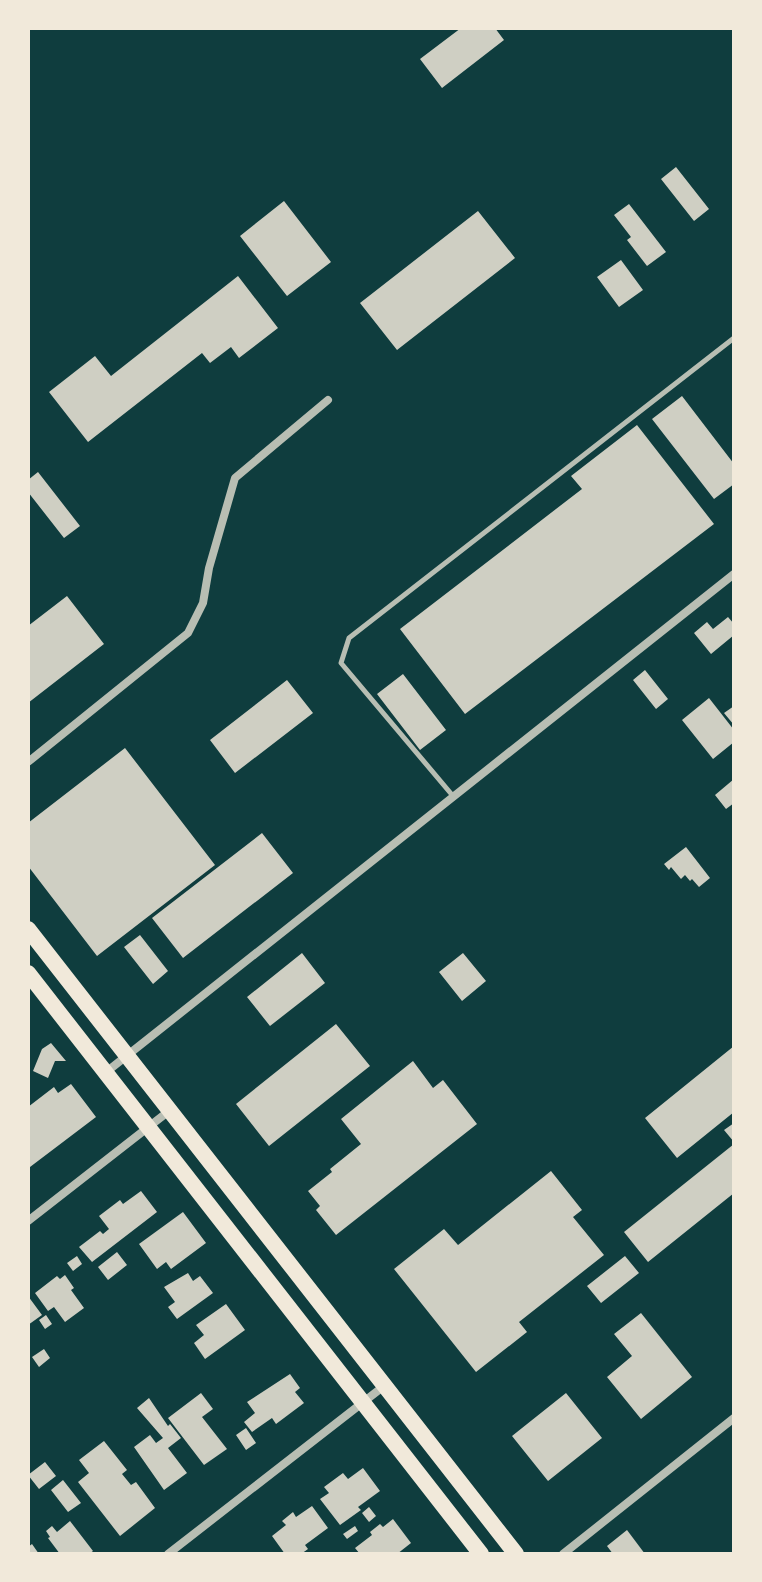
<svg xmlns="http://www.w3.org/2000/svg" width="762" height="1582" font-family="Montserrat,sans-serif">
<style>
.building{fill:#cfcfc3}
.lines{fill:none;stroke-linecap:round;stroke-linejoin:round}
.service{stroke:#b8beb3;stroke-width:5}
.minor{stroke:#b8beb3;stroke-width:8}
.primary{stroke:#f1e9da;stroke-width:16}
</style>
<rect width="100%" height="100%" fill="#0f3d3e"/>
<path class="building" d="M461,28H495L504,40L442,88L420,59Z
M676,167L709,209L694,221L661,179Z
M284,201L331,262L287,296L240,236Z
M629,204L666,252L647,266L627,240L631,237L614,215Z
M478,211L515,258L397,350L360,303Z
M621,260L643,290L619,307L597,277Z
M238,276L278,328L239,358L231,347L210,363L202,353L88,442L49,392L95,356L111,376Z
M682,396L734,464V484L714,499L652,419Z
M637,425L714,524L465,714L400,629L582,489L571,476Z
M38,472L80,526L64,538L28,492V480Z
M67,596L104,644L28,703V626Z
M728,617L734,624V635L711,654L694,633L707,622L713,629Z
M645,670L668,699L656,709L633,680Z
M403,674L446,730L420,750L377,694Z
M287,680L313,713L235,773L210,740Z
M709,698L734,730V742L713,759L682,720Z
M734,706V725L724,713Z
M125,748L215,865L97,956L28,866V823Z
M734,779V803L726,809L715,795Z
M262,833L293,873L183,958L152,918Z
M686,847L710,878L699,887L692,879L690,881L685,875L681,879L671,867L669,870L664,864Z
M140,935L168,971L153,984L124,947Z
M302,953L325,983L270,1026L247,997Z
M463,953L486,981L462,1001L439,972Z
M336,1024L370,1066L269,1146L236,1104Z
M51,1043L66,1061H55L48,1078L33,1071L42,1049Z
M734,1046V1112L677,1158L645,1118Z
M413,1061L433,1088L443,1080L477,1124L336,1235L316,1210L320,1206L308,1191L332,1172L330,1169L361,1144L341,1119Z
M71,1084L96,1117L30,1167L28,1107L54,1087L58,1093Z
M734,1123V1142L724,1130Z
M734,1144V1193L648,1262L624,1232Z
M551,1171L582,1210L573,1217L604,1255L519,1322L527,1332L476,1372L394,1269L444,1229L458,1245Z
M141,1191L157,1212L92,1262L79,1247L100,1231L103,1234L109,1229L99,1216L120,1200L123,1204Z
M183,1212L206,1243L171,1269L166,1262L157,1269L139,1244Z
M117,1252L127,1265L108,1280L98,1267Z
M77,1256L82,1264L73,1271L67,1263Z
M625,1256L639,1273L601,1303L587,1286Z
M188,1273L193,1281L200,1276L213,1293L177,1319L168,1307L175,1302L164,1287Z
M65,1275L74,1288L71,1290L84,1308L65,1322L54,1307L48,1311L35,1293L57,1276L60,1279Z
M28,1296L42,1315L28,1325Z
M226,1304L245,1330L205,1359L194,1343L204,1335L196,1325Z
M641,1313L692,1377L641,1419L607,1377L632,1356L614,1334Z
M46,1315L52,1324L45,1329L39,1320Z
M44,1349L50,1358L39,1367L32,1357Z
M290,1374L300,1388L295,1392L304,1403L276,1424L272,1418L252,1432L244,1422L255,1413L247,1402Z
M201,1393L213,1409L202,1417L227,1449L204,1465L168,1418Z
M566,1393L602,1438L548,1481L512,1436Z
M149,1398L168,1426L170,1424L181,1438L168,1448L187,1473L164,1490L134,1447L150,1435L156,1443L163,1438L137,1408Z
M246,1428L256,1443L246,1450L236,1435Z
M104,1441L127,1470L122,1474L131,1485L136,1482L155,1508L120,1536L78,1482L89,1473L79,1460Z
M45,1462L56,1476L39,1489L28,1475Z
M363,1468L380,1491L358,1507L361,1510L340,1525L320,1499L329,1493L324,1487L343,1473L348,1479Z
M63,1480L81,1503L68,1512L51,1490Z
M312,1506L328,1528L305,1545L308,1549L301,1554H285L272,1536L286,1525L282,1521L293,1512L296,1517Z
M369,1507L376,1516L369,1522L362,1513Z
M393,1519L411,1543L397,1554H360L355,1548L372,1535L370,1532L380,1524L383,1527Z
M70,1521L93,1551L89,1554H60L48,1538L50,1537L46,1531L52,1526L57,1532Z
M355,1526L358,1531L347,1539L343,1534Z
M627,1530L645,1554H613L607,1546Z
M32,1544L39,1554H28V1547Z"/>
<g class="lines">
<path class="service" d="M453,796L341,663L349,638L734,338"/>
<path class="minor" d="M28,762L188,633L203,603L209,568L235,478L328,400
M105,1073L734,574
M28,1221L169,1111
M168,1554L384,1386
M563,1554L734,1418"/>
<path class="primary" d="M28,929L516,1554
M28,973L481,1554"/>
</g>
<rect width="762" height="1582" fill="none" stroke="#f1e9da" stroke-width="60"/>
</svg>
